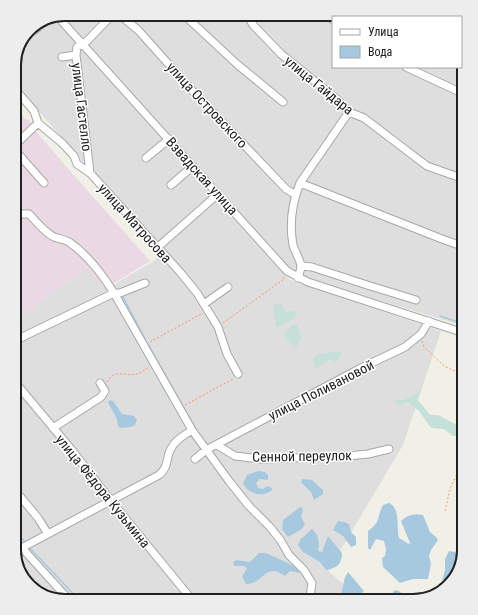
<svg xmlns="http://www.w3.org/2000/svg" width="478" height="615" font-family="'Roboto Condensed',sans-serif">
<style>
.residential{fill:#dfdede}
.industrial{fill:#ead9e4}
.wetland{fill:#c4e0d8}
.water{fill:#a7c9df}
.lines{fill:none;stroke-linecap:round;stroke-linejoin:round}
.stream{stroke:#a7c9df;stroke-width:1.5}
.minor-casing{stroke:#a8a8a8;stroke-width:9}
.path{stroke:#fc956d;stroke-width:1;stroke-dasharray:2 2;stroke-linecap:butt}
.minor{stroke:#fff;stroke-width:7}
.labels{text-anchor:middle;stroke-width:3;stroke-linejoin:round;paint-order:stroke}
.street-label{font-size:14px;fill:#212121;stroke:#fff}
.rim{fill:none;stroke:#212121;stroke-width:2}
</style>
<rect width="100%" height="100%" fill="#f1f0e7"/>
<path class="residential" d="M65,14H416L426,17H333V67H461V55L464,65V316L460,325L310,279L289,268L62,15Z
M54,18L279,269L290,280L441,331L403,445L328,571L364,601H62L40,594L22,578L14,550V320L87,268L106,289L154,261L162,251L14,83V61L31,27Z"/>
<path class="industrial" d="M14,106L26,120L28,119L32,124L31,126L71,172L150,261L113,284L109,278L101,284L87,268L14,320Z"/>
<path class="wetland" d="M276,303L281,304L285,312L295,310L296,315C291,321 285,323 278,327H276L273,308Z
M297,324L299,328L298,332L301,336L298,345L295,348L284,335L292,325Z
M335,351L342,353L335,362L330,359L316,368L313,358L316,355Z
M421,391L417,399L430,415H438L459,426L461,432L459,436H453L444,429L431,428L419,411L408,402L398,405L395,403L397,400H404Z"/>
<path class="water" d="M110,400L113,401L122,414L134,416L137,420L135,425L131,427L120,428L118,426C118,417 111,410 108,402Z
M258,471L265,472L268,475V480L260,479L256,483L258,488L263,489L267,486L272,488V490C263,498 248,494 243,483L247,475Z
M302,479L312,480L323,490V494L314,500L311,492L301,482Z
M389,503C401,508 396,528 399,538L409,544L410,543L401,521C407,515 414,513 423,515L430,532L436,537L438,540L431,550L429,556L431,564L428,579H413L400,583L383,567L382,558L385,556L386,549L384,541L376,539L370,550L368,548V531C382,521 376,518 383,505Z
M300,507L303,509L301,517L305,524L302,529L288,537L282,529L283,520Z
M338,521L344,522L349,524L351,532L356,537V545L351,547L343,536L333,530Z
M312,529C319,535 320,543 318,551L322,552L328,536L342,553C342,564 337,568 326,570L320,562L303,552L298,545L301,539Z
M449,551L455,552L458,558L462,557C461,563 460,571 457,576C445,596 420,601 398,601L397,598L393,594V592L395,590L399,591L406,597L416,600L424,594L431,595L439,592L445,570V559Z
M259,553H266L292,565L299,571V573L290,571L285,576C265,561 263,585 246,584L242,577L247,568L244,566H234L233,562L236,560L250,562Z
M348,572L364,591C359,596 353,597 346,598L341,594L345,577Z"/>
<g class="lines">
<path class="stream" d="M122,295L145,339
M440,316L464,324
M148,344L197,431
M14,530L26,543
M29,547L80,601"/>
<defs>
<path id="minor" d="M119,14L139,31L188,86L286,189L296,195
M183,14L238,65L283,102
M246,14L254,26L281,54L338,100L349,112L364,118L427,166L464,179
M325,14L333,20
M58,17L287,271L308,282L464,333
M34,31L44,22
M62,57L76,55
M406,67L464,94
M14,88L34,111L38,123L62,143L74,156L77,164L90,173L180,272L197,293L218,327L227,354L238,374
M14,146L38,123
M14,149L44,183
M146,158L169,139
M90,173L76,55L77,47L87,41L113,14
M300,183L442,239L456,244
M171,185L193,166
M14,217L22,214H29C37,222 44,232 54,237C59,239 64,239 69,242C88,255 102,274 114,293L192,430L229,481L249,506L270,527L281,541L289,555L304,570L312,583L310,596L305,601
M158,247L218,194
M301,266L312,267L367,285L416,300
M298,278C299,274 301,270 301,266C300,259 295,252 293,245C289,223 292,203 300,183L349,112
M204,304L228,287
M14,341L114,293H120L145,283
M14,381L71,449L111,501L193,601
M53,428L101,397L105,391L100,383
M217,445L235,456L261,459L348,456L368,454L389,449
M195,459L206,450L361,368L405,347L421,334L429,321
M14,489L38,518L48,534
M22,548L70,601
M14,552L159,475C170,466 165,457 172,447C176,439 185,435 192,430"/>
</defs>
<use href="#minor" class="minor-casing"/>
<path class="path" d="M223,323L284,279V277
M422,341L424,347L444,366L459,373L463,378L458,405L464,416
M150,342L203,313
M107,382C115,368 125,377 137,374C141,373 145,369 149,367
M185,405L233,379
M464,470C460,465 462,455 464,449
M445,511L450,489L459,470L461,462"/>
<use href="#minor" class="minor"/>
</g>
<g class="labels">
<g class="street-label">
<text transform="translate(319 85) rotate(39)" y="5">улица Гайдара</text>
<text transform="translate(207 105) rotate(47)" y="5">улица Островского</text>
<text transform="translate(82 107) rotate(83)" y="5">улица Гастелло</text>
<text transform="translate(202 176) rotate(48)" y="5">Взвадская улица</text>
<text transform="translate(135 223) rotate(48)" y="5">улица Матросова</text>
<text transform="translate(321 390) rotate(-27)" y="5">улица Поливановой</text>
<text transform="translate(302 456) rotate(-1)" y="5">Сенной переулок</text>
<text transform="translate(103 491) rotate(51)" y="5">улица Фёдора Кузьмина</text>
</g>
</g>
<path d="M0 0H478V615H0ZM65 21H413A44 44 0 0 1 457 65V550A44 44 0 0 1 413 594H65A44 44 0 0 1 21 550V65A44 44 0 0 1 65 21Z" fill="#ededed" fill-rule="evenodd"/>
<path class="rim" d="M65 21H413A44 44 0 0 1 457 65V550A44 44 0 0 1 413 594H65A44 44 0 0 1 21 550V65A44 44 0 0 1 65 21Z"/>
<rect x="332" y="16" width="130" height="52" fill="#ffffff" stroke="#a6a6a6"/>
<rect x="340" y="29" width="20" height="6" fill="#ffffff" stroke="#a6a6a6"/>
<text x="368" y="36" font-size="12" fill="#212121">Улица</text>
<rect x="340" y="46" width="20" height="12" fill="#a7c9df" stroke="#a6a6a6"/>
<text x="368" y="56" font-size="12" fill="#212121">Вода</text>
</svg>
